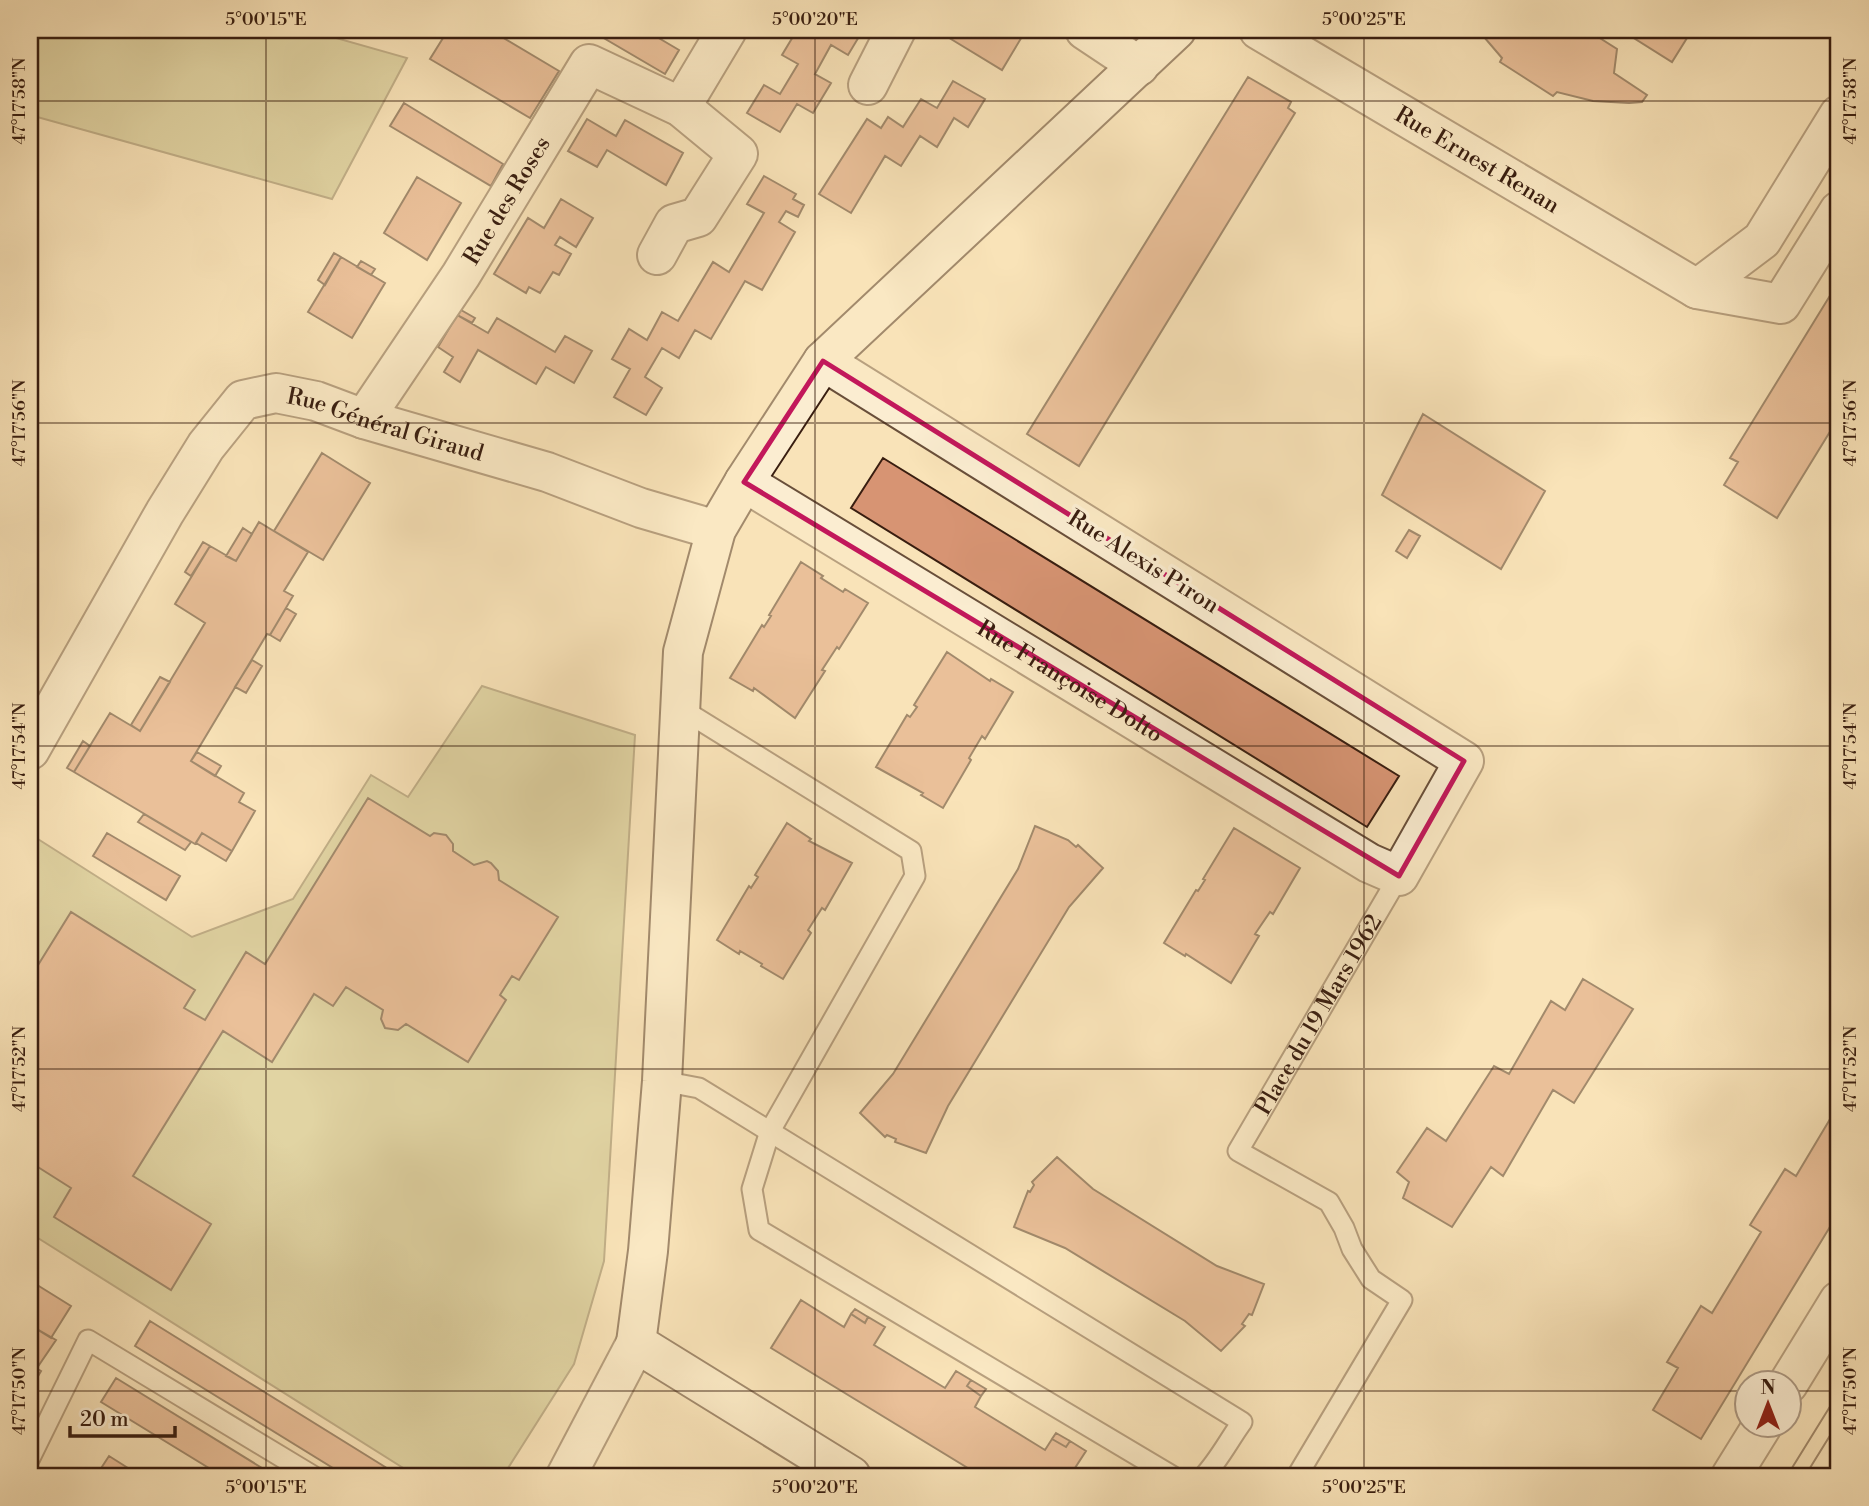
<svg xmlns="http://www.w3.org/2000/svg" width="1869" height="1506" font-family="'Libre Bodoni',serif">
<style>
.green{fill:#c3c28b;stroke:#7e704e;stroke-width:2}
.building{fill:#d79473;stroke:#391e10;stroke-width:2}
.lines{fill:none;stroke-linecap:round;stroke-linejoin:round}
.service-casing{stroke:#694f3a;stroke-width:23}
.minor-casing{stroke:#694f3a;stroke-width:42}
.tertiary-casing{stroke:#694f3a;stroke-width:42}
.secondary-casing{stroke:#391e10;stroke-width:42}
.service{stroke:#fbedd1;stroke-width:19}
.minor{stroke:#fbedd1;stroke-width:38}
.tertiary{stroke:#fbedd1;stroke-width:38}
.secondary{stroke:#fbedd1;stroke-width:38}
.tram{stroke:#391e10;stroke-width:2}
.marked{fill:none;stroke:#c2185b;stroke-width:5;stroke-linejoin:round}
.ticks{fill:none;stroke:#391e10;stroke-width:2;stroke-opacity:0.45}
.labels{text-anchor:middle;stroke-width:7;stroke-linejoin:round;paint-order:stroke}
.street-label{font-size:23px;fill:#391e10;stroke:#fbedd1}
.neatline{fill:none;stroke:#391e10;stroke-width:2.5}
.ticks-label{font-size:18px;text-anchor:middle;fill:#391e10}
</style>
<rect width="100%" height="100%" fill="#f9e3b8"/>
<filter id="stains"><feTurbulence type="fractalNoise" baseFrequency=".00286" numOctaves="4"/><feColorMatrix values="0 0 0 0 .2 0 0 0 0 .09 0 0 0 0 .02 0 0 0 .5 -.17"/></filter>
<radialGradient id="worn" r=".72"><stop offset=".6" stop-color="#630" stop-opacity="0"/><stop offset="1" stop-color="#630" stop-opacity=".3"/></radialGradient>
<path class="green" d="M30,30H308L407,58L332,199L30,115Z
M482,686L635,735L604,1261L574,1364L503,1476H416L30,1233V834L192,937L293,899L371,775L408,797Z"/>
<path class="building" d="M448,30H490L559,71L530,118L430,59Z
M590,30H645L679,50L665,74Z
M797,30H804L815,36L819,30H863L848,55L831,45L815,74L831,83L813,113L797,104L780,132L747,113L764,85L780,94L798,64L782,55Z
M950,30H1026L1002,70L946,36Z
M1478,30H1587L1617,49L1614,73L1647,95L1642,102L1629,103L1593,101L1557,92L1553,96L1500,62L1502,58Z
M1621,30H1692L1672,62Z
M1248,77L1291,102L1288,108L1295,113L1079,466L1027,434Z
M953,81L985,99L968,127L954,118L937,147L920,136L901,166L885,156L851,213L819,194L867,119L881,128L888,117L903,127L921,99L937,108Z
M404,103L503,164L491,186L390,126Z
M587,119L616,136L625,120L683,153L666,185L607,150L597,167L568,151Z
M764,176L796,194L793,199L804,205L798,217L786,211L779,222L795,232L762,290L745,281L711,339L695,330L679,358L662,348L645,377L662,388L646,415L614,397L630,369L612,359L629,329L647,340L662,312L678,321L713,262L729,272L764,213L747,204Z
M417,177L461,203L427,260L384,233Z
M561,199L593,218L576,247L560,237L555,245L571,254L559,275L553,272L540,293L529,287L526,293L494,274L528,218L544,228Z
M334,253L341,257L325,285L318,280Z
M341,257L385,283L352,338L308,312Z
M361,261L375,269L371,275L357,267Z
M1839,281V417L1777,518L1724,485L1738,462L1730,458Z
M461,310L475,318L472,323L457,315Z
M457,315L488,333L497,318L555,352L565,336L592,351L574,383L546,367L536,384L478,350L460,382L444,372L453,357L438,347Z
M1423,414L1545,491L1501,569L1382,495Z
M322,453L370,483L323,560L274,531Z
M883,458L1399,776L1367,827L851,508Z
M259,522L308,552L284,591L293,596L270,635L267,634L191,761L244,793L239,802L255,811L232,851L202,833L195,844L74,772L110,713L140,731L205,623L175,604L210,546L236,561Z
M243,528L252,534L236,561L226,556Z
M1409,530L1420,536L1407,558L1396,551Z
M203,542L210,546L191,576L185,572Z
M801,562L823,576L821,578L843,592L845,589L868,603L839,649L837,647L822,670L825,671L795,718L754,688L753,691L730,678L762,625L764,627L771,616L769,615Z
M286,608L296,614L280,641L270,635Z
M947,652L990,681L991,679L1013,692L985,739L982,736L969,758L971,760L943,808L921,795L923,793L876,767L907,715L910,717L917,707L914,705Z
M252,660L262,666L246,693L235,687Z
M160,677L170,682L140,731L131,725Z
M83,741L90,746L74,772L67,768Z
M197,752L221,766L215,776L191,761Z
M368,798L430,836L434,833L446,835L453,844V851L474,865L487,861L491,863L498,871L499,880L558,917L519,980L512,976L500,995L506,1000L468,1062L406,1024L398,1030L385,1028L381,1019L383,1010L346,987L333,1006L314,994L272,1062L223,1031L133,1176L211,1224L171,1290L54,1217L71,1188L30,1162V978L71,912L195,990L184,1008L205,1020L246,952L265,964Z
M144,814L191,842L185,850L138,822Z
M787,823L811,839L809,841L852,863L825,910L822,908L808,930L811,933L783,979L761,966L762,964L740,951L739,954L717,940L749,886L751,888L758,877L755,875Z
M1035,826L1068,840L1076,847L1078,845L1103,868L1069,907L948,1106L926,1153L895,1142L896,1139L887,1135L885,1137L860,1113L893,1074L1018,869Z
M1234,828L1300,868L1273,914L1270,912L1255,934L1259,936L1231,983L1186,954L1185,956L1164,943L1196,890L1198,891L1205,880L1203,879Z
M107,833L180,876L166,900L93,856Z
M202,833L232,851L226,861L196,843Z
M1583,979L1633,1009L1574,1103L1553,1090L1503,1176L1491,1167L1452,1227L1403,1198L1409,1182L1397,1172L1427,1128L1446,1141L1494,1066L1509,1074L1551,1001L1565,1010Z
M1839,1104V1212L1701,1439L1653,1410L1678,1368L1667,1362L1701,1306L1712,1313L1761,1232L1750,1225L1785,1169L1796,1176Z
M1057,1157L1093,1189L1217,1266L1264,1284L1252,1315L1249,1314L1242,1324L1245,1326L1221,1351L1185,1321L1065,1248L1014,1227L1028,1191L1030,1192L1034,1185L1032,1182Z
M34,1283L71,1306L51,1338L30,1325V1289Z
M801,1300L844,1327L851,1314L865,1323L868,1317L885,1327L874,1345L945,1388L956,1371L971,1380L967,1386L981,1396L975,1407L1045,1450L1052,1439L1066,1447L1070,1441L1086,1451L1075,1468L1088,1476H981L771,1348Z
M855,1309L868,1317L865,1323L851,1314Z
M150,1321L390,1470L386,1476H346L135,1346Z
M30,1325L56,1340L37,1368L30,1364Z
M30,1364L41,1371L30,1390Z
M116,1378L275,1476H222L101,1402Z
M971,1380L986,1389L981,1396L967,1386Z
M1056,1433L1070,1441L1066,1447L1052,1439Z
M109,1456L139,1475V1476H96Z"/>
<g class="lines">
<defs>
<g id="service">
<path d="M680,708L911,851L915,876L770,1131L752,1189L759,1230L1172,1476"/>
<path d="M662,1081L699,1088L1242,1422C1229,1440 1219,1460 1204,1476"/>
<path d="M30,1458L88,1340L313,1476"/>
<path id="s1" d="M1297,1476L1402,1300L1371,1279L1352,1249L1344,1228L1329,1202L1238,1151L1399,876"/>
</g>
<g id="minor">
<path d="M1085,30L1139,66"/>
<path id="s2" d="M1259,30L1697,289L1781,304L1839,211"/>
<path d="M868,85L896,30"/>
<path d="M681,107L727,30"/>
<path d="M1697,289L1762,240L1839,115"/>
<path id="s3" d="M364,419L461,275L589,64L681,107L738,154L698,217L674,224L657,255"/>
<path id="s4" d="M744,482L1369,863L1399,876L1464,761L823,361"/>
<path id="s5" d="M30,750L165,512L206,446L243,400L276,393L316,401L364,419L547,472L641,508L716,530"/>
<path d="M1788,1384L1839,1301"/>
<path d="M1731,1476L1762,1426"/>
</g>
<path id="tertiary" d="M566,1476L636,1343"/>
<path id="secondary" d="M851,1476L636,1343L648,1251L662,1081L683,652L716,530L744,482L823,361L1176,30"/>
</defs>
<use href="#service" class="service-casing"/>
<use href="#minor" class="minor-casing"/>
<use href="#tertiary" class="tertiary-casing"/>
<use href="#secondary" class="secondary-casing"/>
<use href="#service" class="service"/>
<use href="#minor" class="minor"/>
<use href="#tertiary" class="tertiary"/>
<use href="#secondary" class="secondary"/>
<path class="tram" d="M1787,1476L1839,1392
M1805,1476L1839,1421"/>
</g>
<path d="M0 0H1869V1506H0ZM823,361L1464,761L1399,876L744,482Z" fill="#f9e3b8" fill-opacity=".55" fill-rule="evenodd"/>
<path class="marked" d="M823,361L1464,761L1399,876L744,482Z"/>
<path class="ticks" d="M266,30V1476M815,30V1476M1364,30V1476M30,101H1839M30,423H1839M30,746H1839M30,1069H1839M30,1391H1746M1788,1391H1839"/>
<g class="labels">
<g class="street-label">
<text dy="8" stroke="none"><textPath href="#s2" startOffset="254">Rue Ernest Renan</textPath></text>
<text dy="8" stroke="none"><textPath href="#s3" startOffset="261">Rue des Roses</textPath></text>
<text dy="8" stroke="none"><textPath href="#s5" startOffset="558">Rue Général Giraud</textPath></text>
<text transform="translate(1144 561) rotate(32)" y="8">Rue Alexis Piron</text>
<text dy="8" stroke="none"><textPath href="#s4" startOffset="382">Rue Françoise Dolto</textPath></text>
<text dy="8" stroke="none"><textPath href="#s1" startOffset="593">Place du 19 Mars 1962</textPath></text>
</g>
</g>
<rect width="1869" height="1506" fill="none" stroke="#f9e3b8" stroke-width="77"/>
<g transform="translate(1768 1404)"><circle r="33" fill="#fbedd1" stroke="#ad9a84" stroke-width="2"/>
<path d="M0-5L12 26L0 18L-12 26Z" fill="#8f2418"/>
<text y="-10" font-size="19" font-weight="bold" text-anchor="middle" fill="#391e10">N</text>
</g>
<path d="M70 1426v10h105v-10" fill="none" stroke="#391e10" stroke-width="3.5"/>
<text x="80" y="1426" font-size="21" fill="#391e10" stroke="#fbedd1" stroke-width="5" paint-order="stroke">20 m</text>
<rect x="38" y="38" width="1792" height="1430" class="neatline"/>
<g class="ticks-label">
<text x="266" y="25">5°00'15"E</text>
<text x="815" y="25">5°00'20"E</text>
<text x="1364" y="25">5°00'25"E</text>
<text transform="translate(19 101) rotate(-90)" y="6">47°17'58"N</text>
<text transform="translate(1850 101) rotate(-90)" y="6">47°17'58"N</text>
<text transform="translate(19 423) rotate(-90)" y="6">47°17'56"N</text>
<text transform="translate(1850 423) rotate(-90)" y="6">47°17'56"N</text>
<text transform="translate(19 746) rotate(-90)" y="6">47°17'54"N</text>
<text transform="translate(1850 746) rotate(-90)" y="6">47°17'54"N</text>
<text transform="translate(19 1069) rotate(-90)" y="6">47°17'52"N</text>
<text transform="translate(1850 1069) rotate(-90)" y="6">47°17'52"N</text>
<text transform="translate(19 1391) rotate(-90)" y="6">47°17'50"N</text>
<text transform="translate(1850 1391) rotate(-90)" y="6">47°17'50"N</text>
<text x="266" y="1493">5°00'15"E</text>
<text x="815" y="1493">5°00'20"E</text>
<text x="1364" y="1493">5°00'25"E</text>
</g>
<rect width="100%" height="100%" filter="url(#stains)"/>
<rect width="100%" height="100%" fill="url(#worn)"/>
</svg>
